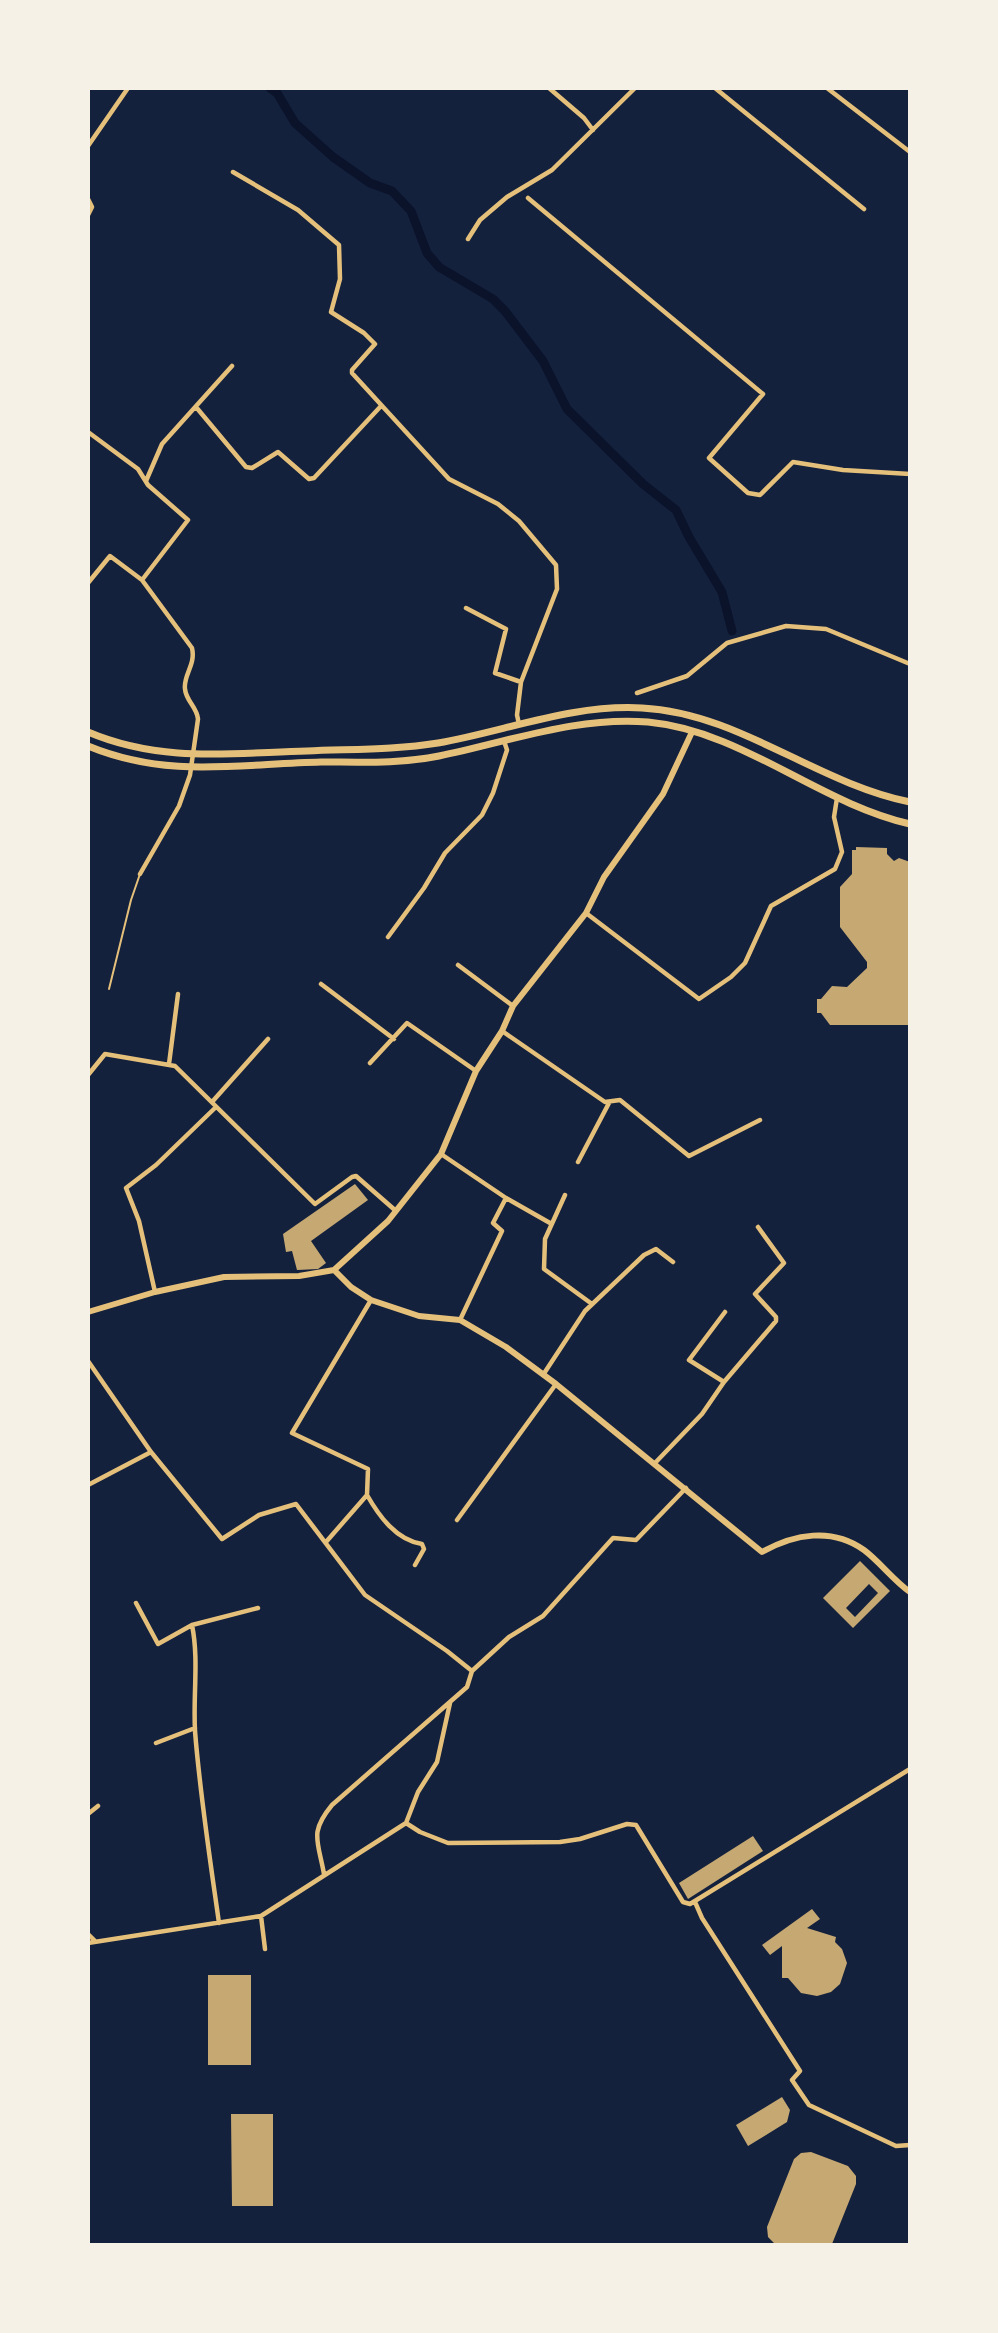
<svg xmlns="http://www.w3.org/2000/svg" width="998" height="2333" font-family="'Source Sans 3',sans-serif">
<style>
.lines{fill:none;stroke-linecap:round;stroke-linejoin:round}
.canal{stroke:#0b132b;stroke-width:9}
.building{fill:#c6a872;fill-rule:evenodd}
.service{stroke:#e5c07b;stroke-width:2}
.minor{stroke:#e5c07b;stroke-width:4.5}
.tertiary{stroke:#e5c07b;stroke-width:6}
.secondary{stroke:#e5c07b;stroke-width:7}
</style>
<rect width="100%" height="100%" fill="#14213d"/>
<g class="lines">
<path class="canal" d="M270,88L277,93L295,123L333,157L370,183L392,191L411,211L427,253L439,267L493,299L505,311L543,361L567,409L643,484L676,510L689,537L722,592L732,631"/>
</g>
<path class="building" d="M856,847L887,848V854L894,861L899,858L910,862V1025H830L821,1013H817V999H821L832,986L847,987L867,968V962L840,927V887L852,874V850H856Z
M355,1184L368,1200L311,1241L326,1263L318,1269L297,1270L292,1251L286,1252L283,1234Z
M860,1561L890,1591L853,1628L823,1598ZM869,1584L878,1593L855,1617L846,1608Z
M753,1836L763,1851L688,1899L679,1883Z
M812,1909L820,1919L807,1928L836,1937L835,1942L842,1949L847,1963L840,1984L831,1992L817,1996L801,1993L788,1978H782V1946L770,1955L762,1945Z
M208,1975H251V2065H208Z
M782,2097L790,2110L787,2122L748,2146L736,2125Z
M231,2114H273V2206H232Z
M811,2152L848,2166L856,2176V2184L832,2244H775L768,2237L767,2227L794,2159L801,2153Z"/>
<g class="lines">
<path class="service" d="M109,989L131,900L140,874"/>
<path class="minor" d="M549,88L584,118L593,130
M715,88L864,209
M827,88L910,152
M88,146L128,88
M233,172L298,210L339,245L340,279L331,312L364,333L375,344L352,370V373L449,479L498,504L519,521L556,565L557,589L521,682L517,715L519,724
M528,198L763,394L709,458L748,493L760,495L793,462L843,470L910,474
M88,199L92,207L88,215
M468,239L480,220L507,197L552,170L635,88
M196,407L246,467L252,468L278,452L309,479L314,478L381,406
M88,432L138,469L148,485L188,520L142,580
M146,481L162,444L232,366
M88,583L110,556L142,580L192,648C196,665 183,675 185,689C186,701 197,707 198,719L190,775L179,806L140,874
M466,608L506,629L495,673L521,682
M637,693L687,676L727,643L786,626L826,629L910,664
M586,913L699,999L731,977L745,963L771,906L835,869L842,852L834,817L837,798
M388,937L424,888L445,853L482,815L493,793L507,750L504,741
M458,965L513,1006
M321,984L394,1039
M502,1031L605,1102L620,1100L689,1156L760,1120
M370,1063L407,1023L476,1071
M169,1064L178,994
M88,1075L105,1054L175,1066L315,1204L352,1177L356,1176L396,1211
M212,1102L268,1039
M441,1154L506,1198L550,1223
M578,1162L609,1103
M565,1195L545,1239L544,1269L592,1304
M155,1292L139,1221L126,1188L156,1165L216,1107
M460,1320L502,1231L493,1223L506,1198
M88,1361L151,1452L222,1539L259,1515L296,1504L365,1595L447,1651L472,1671
M543,1375L585,1311L644,1255L656,1249L673,1262
M724,1382L689,1360L725,1312
M655,1463L702,1414L724,1382L776,1321V1317L755,1294L784,1263L758,1227
M88,1485L151,1452
M367,1495C379,1516 396,1540 422,1544L424,1549L415,1565
M457,1520L556,1384
M326,1542L367,1495L368,1469L292,1433L371,1300
M136,1603L158,1644L192,1625L258,1608
M192,1625C199,1659 193,1695 195,1731C200,1795 210,1859 219,1923
M472,1671L509,1637L543,1616L613,1538L636,1540L686,1488
M156,1743L195,1728
M88,1814L98,1806
M406,1823L420,1832L448,1843L560,1842L580,1839L627,1824L636,1825L683,1902L690,1904L910,1769
M406,1823L418,1792L437,1762L450,1703
M324,1874C318,1840 309,1833 332,1805L467,1687L472,1671
M695,1902L702,1918L800,2071L792,2080L809,2105L896,2146L910,2145
M261,1916L265,1949
M88,1934L95,1941
M88,1943L261,1916L406,1823"/>
<path class="tertiary" d="M334,1270L351,1287L371,1300L419,1316L460,1320L506,1347L556,1384L762,1552C794,1534 832,1527 864,1550C880,1562 893,1580 910,1592
M88,1312L155,1292L224,1277L299,1276L334,1270L388,1221L441,1154L476,1071L502,1031L513,1006L586,913L604,877L663,794L692,732"/>
<path class="secondary" d="M88,732C161,763 230,753 307,751C350,749 395,750 438,743C506,731 572,704 642,708C739,713 816,783 910,802
M88,746C168,779 238,764 321,762C360,762 400,764 439,756C508,742 577,716 648,722C743,731 818,803 910,824"/>
</g>
<rect width="998" height="2333" fill="none" stroke="#f6f1e7" stroke-width="180"/>
</svg>
